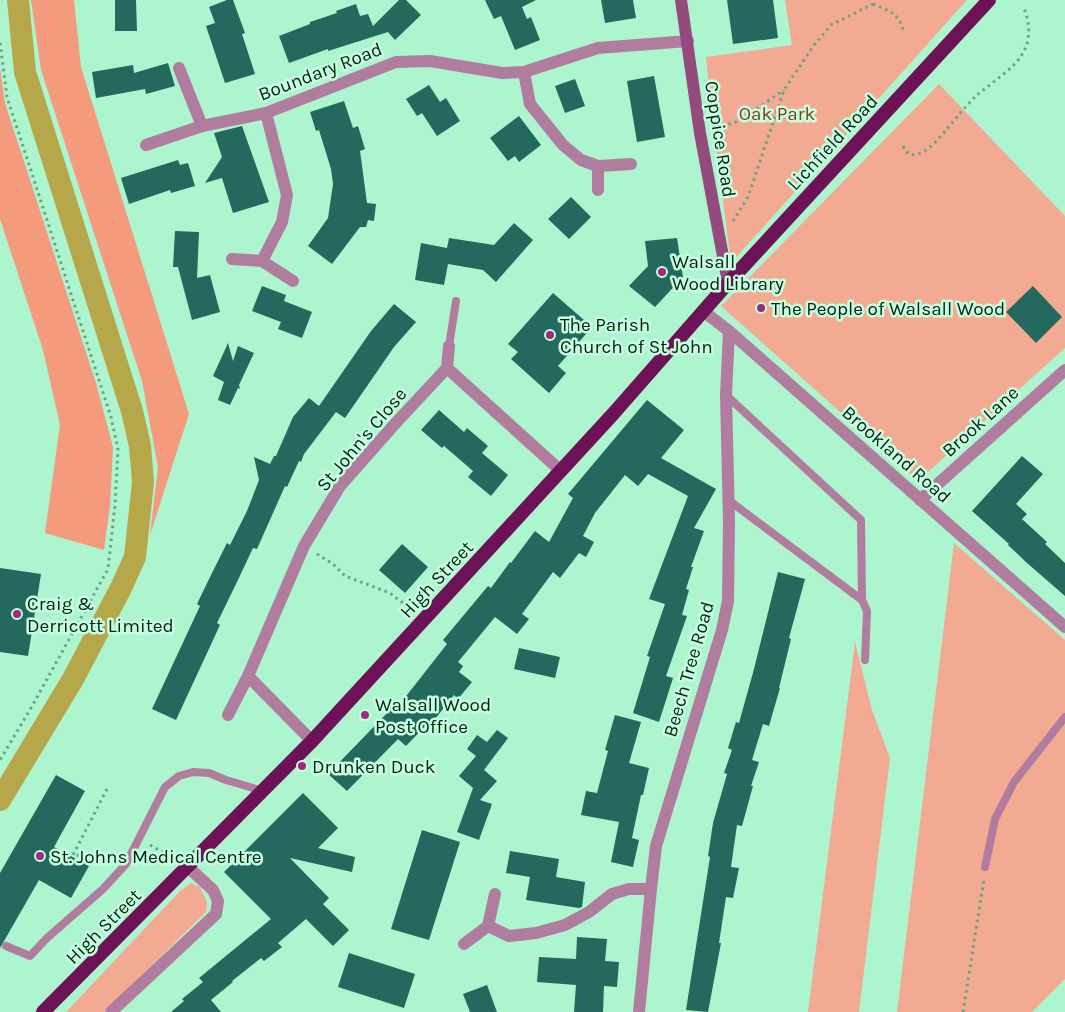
<svg xmlns="http://www.w3.org/2000/svg" width="1065" height="1012" font-family="Karla,sans-serif">
<style>
.green{fill:#f2ab92}
.forest{fill:#f39b7c}
.lines{fill:none;stroke-linecap:round;stroke-linejoin:round}
.canal{stroke:#b6a74b;stroke-width:22}
.building{fill:#23695e}
.path{stroke:#6ba385;stroke-width:3;stroke-dasharray:2.5 4;stroke-linecap:butt}
.service{stroke:#b07d9e;stroke-width:8}
.minor{stroke:#b07d9e;stroke-width:12}
.secondary{stroke:#944a7d;stroke-width:12}
.trunk{stroke:#6e1258;stroke-width:14}
.poi-dot{fill:#a02881;stroke:#c6ffdf;stroke-width:2}
.labels{text-anchor:middle;stroke-width:5;stroke-linejoin:round;paint-order:stroke}
.street-label{font-size:19px;fill:#042214;stroke:#c6ffdf}
.park-label{font-size:19px;fill:#87381a;stroke:#c6ffdf}
.poi-label{font-size:19px;fill:#042214;stroke:#c6ffdf;text-anchor:start}
</style>
<rect width="100%" height="100%" fill="#adf5ce"/>
<path class="green" d="M785,0H967L731,263L712,116L706,57L792,45Z
M939,84L1065,216V348L918,481L721,306Z
M954,543L1065,640V979L1032,1012H897Z
M855,642L872,710L890,758L859,1012H808Z
M191,883L200,887L207,902L206,912L104,1012H66L180,891Z"/>
<path class="forest" d="M31,0H74L81,67L189,414L150,535L158,467L142,381L41,70Z
M0,68L5,103L96,383L113,447L110,506L104,550L45,533L60,425L43,350L0,219Z"/>
<g class="lines">
<path class="canal" d="M0,800L73,679L121,588L135,557L143,482L140,446L132,411L25,72L18,0"/>
</g>
<path class="building" d="M115,0H136L137,31H115Z
M227,0H233L245,33L242,34L255,74L225,83L206,26L215,23L209,7Z
M399,0H406L421,15L395,40L388,32L328,51V49L289,63L279,36L310,24V22L337,13L336,11L356,4L360,16L368,14L373,26Z
M485,0H536L522,7L527,19L531,17L540,40L515,50L501,16L494,19Z
M601,0H633L636,18L605,23Z
M727,0H773L778,38L733,44Z
M168,63L175,86L146,94L145,89L96,98L92,72L133,65L134,73Z
M654,76L665,137L637,142L627,81Z
M575,79L585,106L565,113L555,86Z
M429,85L440,102L446,98L460,121L437,136L422,113L417,116L406,99Z
M344,101L353,128L358,126L365,149L360,151L367,203L376,204L374,221L368,220L366,227H360L332,264L308,246L328,218L333,184L331,169L319,130L316,131L310,112Z
M519,116L541,145L519,162L515,156L508,161L490,138Z
M242,126L269,202L233,213L222,178L205,183L222,157L214,133Z
M178,160L180,165L188,163L195,186L171,193L170,190L129,204L121,178Z
M571,197L591,217L569,239L548,219Z
M514,223L533,240L496,282L483,270L448,264L444,285L415,280L421,243L447,248L449,238L494,245Z
M175,231L199,232L197,278L210,275L220,312L192,320L178,267H173Z
M677,238L683,277L655,307L629,286L648,266L645,241Z
M262,286L286,295L284,301L312,312L302,338L278,329L281,322L252,311Z
M1033,286L1062,317L1036,343L1006,312Z
M553,293L592,327L558,366L566,373L549,393L511,359L518,352L508,344Z
M394,304L416,322L394,347L345,418L336,412L304,454L301,462L299,461L287,487L285,486L257,549L253,548L237,582L217,623L220,625L176,720L152,709L200,606L197,604L210,577L227,543L230,545L247,511L259,480L254,457L270,464L274,456H276L293,417L309,398L319,406L371,331Z
M228,343L233,361L238,346L254,353L239,385L240,389L238,388L230,405L218,400L224,382L213,376Z
M647,400L684,430L661,458L716,489L694,528L704,531L691,567H693L686,589L689,590L682,615L687,616L666,676L673,678L659,722L633,713L650,657L647,656L665,604L649,599L688,496L648,474L638,486L625,475L595,513L583,536L594,542L586,557L579,553L560,578L553,572L522,614L529,619L517,634L495,617L458,662L463,666L459,672L472,682L458,699L454,695L431,724L429,722L406,746L398,739L347,791L328,774L393,707L396,709L447,644L443,640L488,586L491,588L510,562L511,563L535,531L549,542L573,498L568,494Z
M439,410L464,432L467,428L488,446L482,453L508,475L491,496L468,477L473,471L444,446L442,448L421,430Z
M1022,456L1043,474L1016,504L1027,514L1022,519L1047,542L1045,544L1065,563V596L1027,563L1008,545L1009,544L972,511Z
M402,544L428,567L405,593L379,570Z
M0,568L41,574L28,656L0,652Z
M778,572L805,579L789,638L791,639L779,688H780L769,726L763,724L752,760L759,762L751,786H753L742,826L737,825L731,867L739,868L733,898L726,897L719,943H721L708,1012L686,1010L710,857L708,856L713,823L727,774L724,773L732,750L728,748L736,722L739,723L754,669Z
M519,648L560,657L555,678L514,669Z
M615,715L641,722L629,763L649,768L643,795H641L632,838L639,840L633,867L611,862L619,822L581,815L586,791L597,793L608,751L605,750Z
M497,730L508,738L484,770L497,781L480,800L492,804L479,840L457,832L473,788L459,776L476,756L467,749L477,735L487,742Z
M56,775L85,791L54,847L89,866L71,898L39,880L0,948V873Z
M303,793L338,828L318,848L355,857L352,872L290,858L329,898L323,904L349,930L333,946L306,919L278,943L282,947L264,961L261,958L232,981L233,982L211,1000L221,1012H171L184,1001L182,999L203,982L199,978L271,919L224,872Z
M422,830L460,842L429,940L391,929Z
M510,851L559,859L556,877L585,882L582,907L579,908L526,900L530,877L506,873Z
M577,937L607,939L605,961L619,962L617,987L604,986L603,1012H574L576,985L537,982L539,957L576,959Z
M349,953L415,974L404,1008L338,987Z
M487,985L497,1012H470L463,994Z"/>
<g class="lines">
<path class="path" d="M873,4C891,12 899,13 904,33
M0,43L7,97L111,417L118,449L115,505L108,569L31,708L0,760
M716,128L739,121L784,90
M903,146C907,154 910,156 918,154C930,150 939,138 947,129C956,118 965,107 975,97C991,82 1016,69 1025,49C1031,36 1029,20 1024,8
M733,221L748,197L784,90L814,45L831,25L873,4L874,0
M317,554L333,564L345,576L390,593L412,610
M107,789L73,855L112,858
M150,845L173,858
M963,1012L984,879"/>
<path class="service" d="M449,346L456,301
M726,395L861,520L862,600L867,611L865,660
M727,499L862,600
M985,867L995,819L1014,782L1065,717
M6,946L30,956L47,938L103,889L126,864L165,787L179,776L193,772L209,773L226,780L263,791"/>
<path class="minor" d="M179,68L202,126
M524,72L530,104L563,145L581,160L598,166
M146,145L202,126L266,113L396,62L430,61L502,73L524,72L598,48L688,41
M598,190V166L631,164
M232,259L262,261L293,281
M262,261L282,222L287,195L266,113
M703,311L729,331L1065,627
M447,368L449,346
M920,500L1065,370
M228,715L248,676
M312,741L248,676L304,546L340,486L393,426L447,368L561,471
M488,926L509,936L536,933L565,925L589,912L612,894L629,889H651
M464,944L488,926L495,894
M111,1012L216,914L218,901L213,890L188,867
M639,1012L651,889L656,846L722,630L728,601L729,521L726,395L729,331"/>
<path class="secondary" d="M681,0L700,133L728,283"/>
<path class="trunk" d="M43,1012L312,741L613,414L728,283L989,0"/>
</g>
<g class="poi-dot">
<circle cx="662" cy="272" r="5"/>
<circle cx="761" cy="308" r="5"/>
<circle cx="550" cy="335" r="5"/>
<circle cx="17" cy="614" r="5"/>
<circle cx="365" cy="715" r="5"/>
<circle cx="302" cy="766" r="5"/>
<circle cx="40" cy="856" r="5"/>
</g>
<g class="labels">
<g class="street-label">
<text transform="translate(320 71) rotate(-21)" y="7">Boundary Road</text>
<text transform="translate(721 139) rotate(81)" y="7">Coppice Road</text>
<text transform="translate(832 142) rotate(-47)" y="7">Lichfield Road</text>
<text transform="translate(980 421) rotate(-42)" y="7">Brook Lane</text>
<text transform="translate(361 439) rotate(-50)" y="7">St John's Close</text>
<text transform="translate(897 454) rotate(41)" y="7">Brookland Road</text>
<text transform="translate(436 579) rotate(-47)" y="7">High Street</text>
<text transform="translate(688 669) rotate(-74)" y="7">Beech Tree Road</text>
<text transform="translate(103 926) rotate(-45)" y="7">High Street</text>
</g>
<g class="park-label">
<text x="777" y="120">Oak Park</text>
</g>
<g class="poi-label">
<text x="672" y="268">Walsall<tspan x="672" dy="22">Wood Library</tspan></text>
<text x="771" y="315">The People of Walsall Wood</text>
<text x="560" y="331">The Parish<tspan x="560" dy="22">Church of St John</tspan></text>
<text x="27" y="610">Craig &amp;<tspan x="27" dy="22">Derricott Limited</tspan></text>
<text x="375" y="711">Walsall Wood<tspan x="375" dy="22">Post Office</tspan></text>
<text x="312" y="773">Drunken Duck</text>
<text x="50" y="863">St. Johns Medical Centre</text>
</g>
</g>
</svg>
